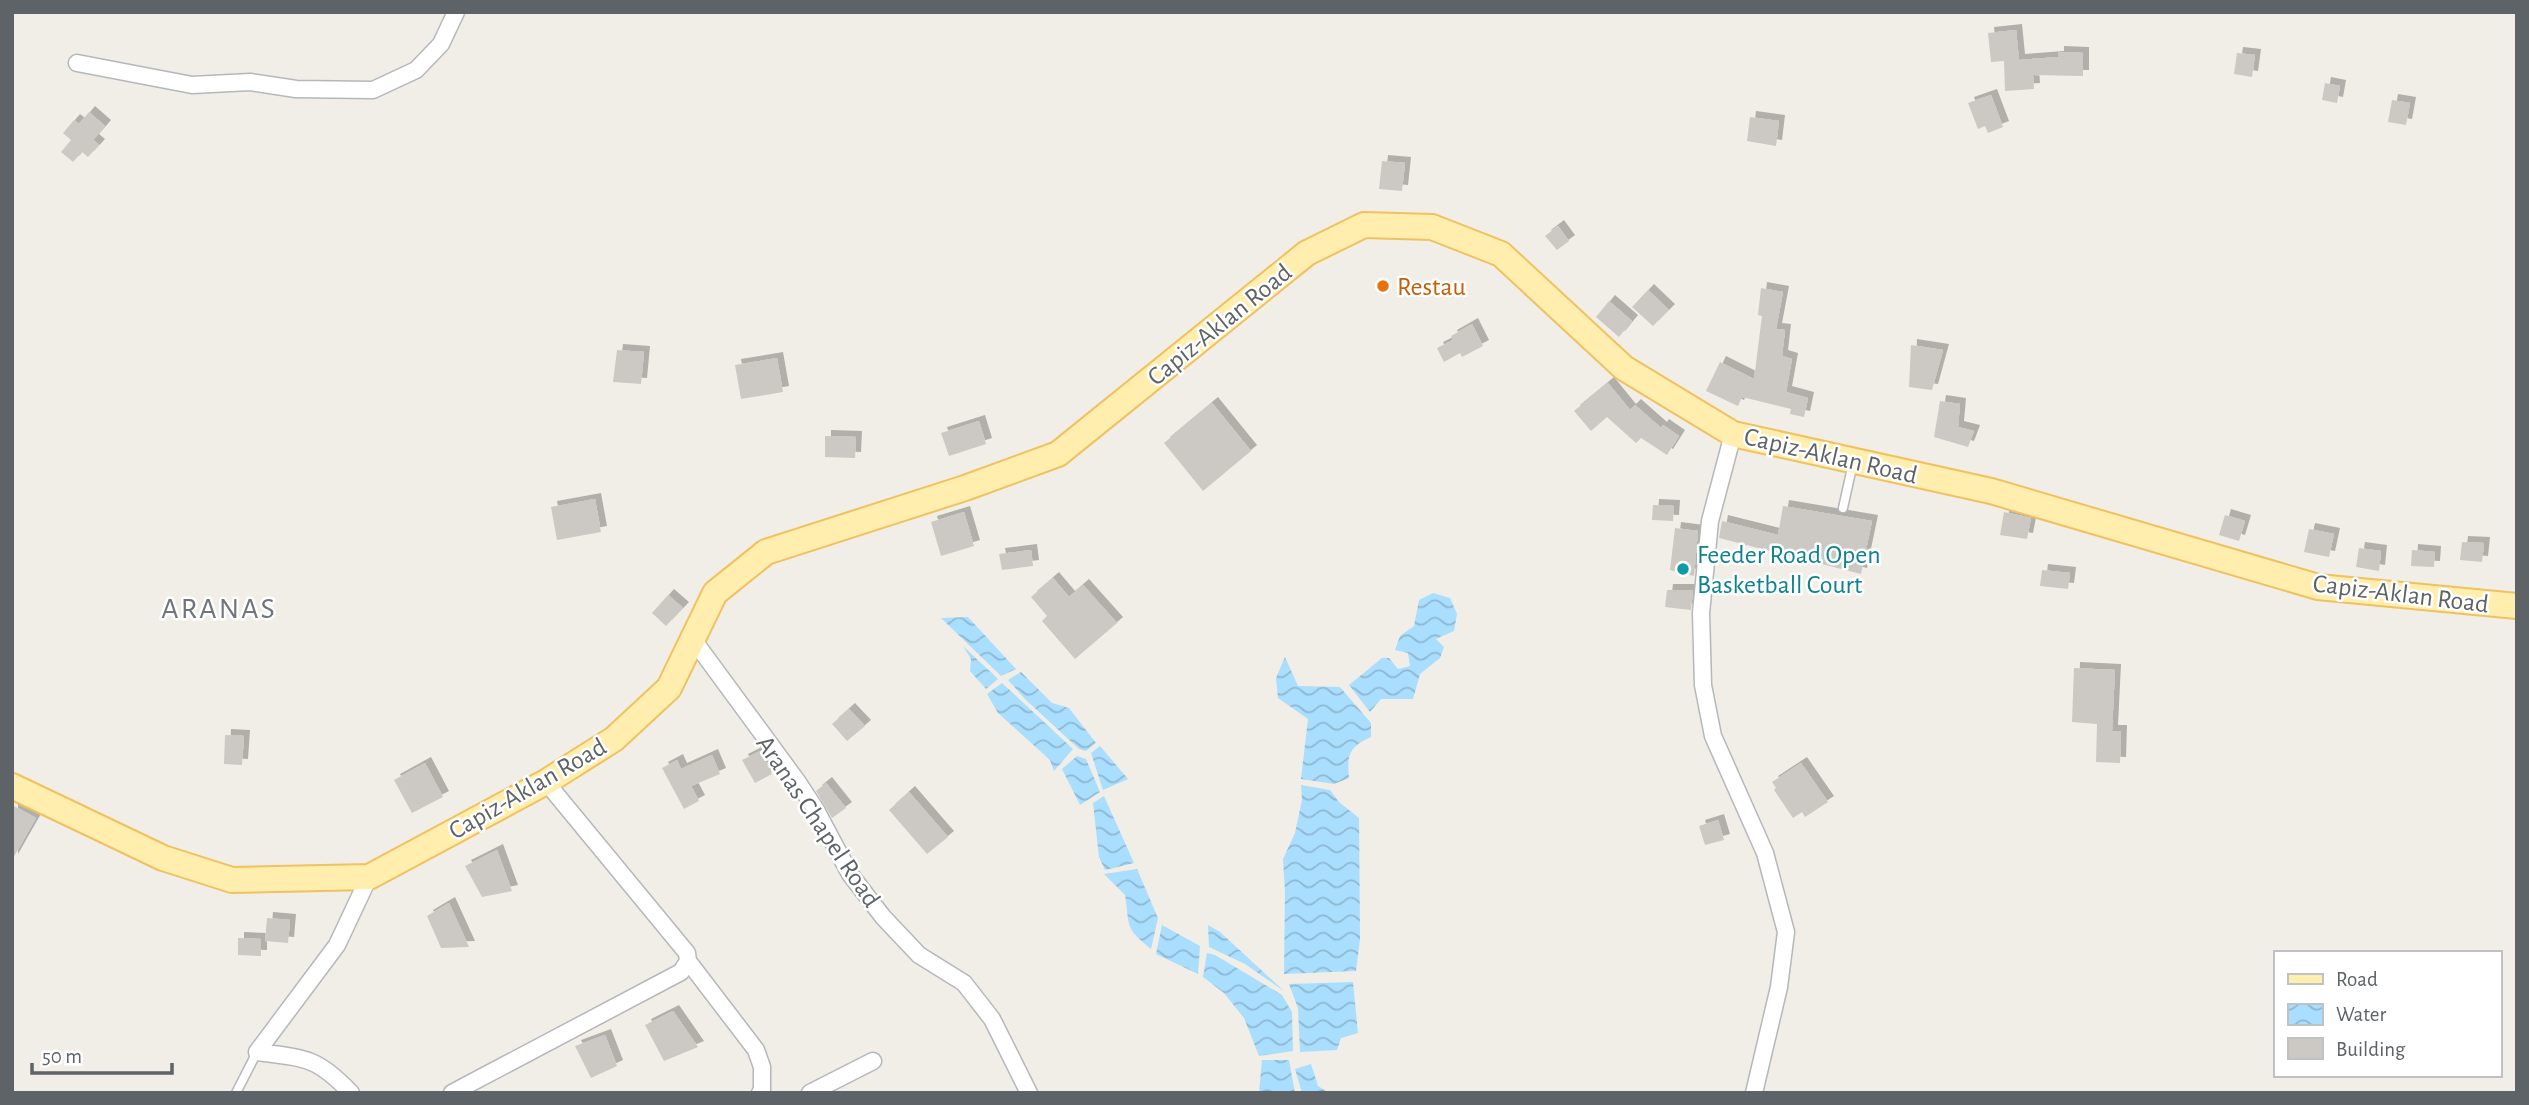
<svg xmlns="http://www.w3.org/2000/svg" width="2529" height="1105" font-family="'Alegreya Sans',sans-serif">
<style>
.water{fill:url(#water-waves)}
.building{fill:#ccc9c4;filter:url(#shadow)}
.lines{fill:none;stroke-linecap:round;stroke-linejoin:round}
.lane-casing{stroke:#b4b8bb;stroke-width:11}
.street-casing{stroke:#b4b8bb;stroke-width:19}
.primary-casing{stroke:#f1c15f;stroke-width:28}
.lane{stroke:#fff;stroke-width:8}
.street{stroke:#fff;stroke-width:16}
.primary{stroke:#ffeeae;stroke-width:24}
.food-dot{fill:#e8710a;stroke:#fff;stroke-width:2.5}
.culture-dot{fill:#0f9aa8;stroke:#fff;stroke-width:2.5}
.labels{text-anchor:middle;stroke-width:5;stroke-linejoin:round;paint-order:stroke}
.food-label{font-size:26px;fill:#c56008;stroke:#fff;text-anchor:start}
.street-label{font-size:26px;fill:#5e6367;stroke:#fff}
.culture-label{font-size:26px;fill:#0d838f;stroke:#fff;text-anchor:start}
.quarter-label{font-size:30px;letter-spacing:2px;fill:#6f7579;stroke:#fff}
</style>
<defs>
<pattern id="water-waves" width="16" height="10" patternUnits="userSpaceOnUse" patternTransform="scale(1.75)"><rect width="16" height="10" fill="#a9deff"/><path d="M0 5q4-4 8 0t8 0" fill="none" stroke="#8db8d2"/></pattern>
<filter id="shadow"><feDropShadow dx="6" dy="-6" stdDeviation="0" flood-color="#0004"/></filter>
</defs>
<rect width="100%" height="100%" fill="#f0eee7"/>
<path class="water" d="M1433,593L1450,598L1457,614L1454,631L1436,639L1444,647L1440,658L1420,674L1413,699H1381L1370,712L1349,685L1382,658H1389L1398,669L1410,666L1408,653L1395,650L1400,636L1414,626L1419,600Z
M968,617L1016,669L1001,676L941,618Z
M963,646L998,679L986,689L970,671L971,659Z
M1285,657L1298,686L1340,687L1371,723V737C1349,747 1347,754 1349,778L1334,784L1301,779L1308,719L1278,698L1276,678Z
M1021,672L1052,703L1069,708L1096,743L1086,751L1079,749L1026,700L1008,680Z
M1002,683L1073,749L1054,771L1050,760L998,713L987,694Z
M1100,746L1128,779L1103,790L1091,753Z
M1077,756L1086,759L1100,792L1080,805L1062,769Z
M1301,785L1330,790L1339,802L1359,818L1360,939L1356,971L1284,974L1285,891L1283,859L1295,833L1302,800Z
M1104,796L1134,863L1105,870L1099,857L1093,803Z
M1137,869L1158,918L1151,949C1124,927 1130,927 1125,895L1104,874Z
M1162,925L1200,946L1198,974L1156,954Z
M1208,925L1220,932L1284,991L1245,964L1209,947Z
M1207,953L1215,955L1282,995L1292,1012L1293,1051L1259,1056L1244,1018L1224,993L1203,977Z
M1353,982L1358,1033L1341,1038L1337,1050L1300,1052L1298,1008L1289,984Z
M1262,1060H1289L1295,1093H1259Z
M1311,1064L1318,1086L1329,1093H1302L1295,1069Z"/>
<path class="building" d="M2016,30L2019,60L2058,57V52L2083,53V76L2033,75L2034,89L2005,91L2004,61L1991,62L1988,33Z
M2237,53L2255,55L2252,77L2234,74Z
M2325,83L2340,86L2337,103L2322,100Z
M1991,95L2003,127L1988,133L1985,126L1978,129L1968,103Z
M2392,100L2410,103L2406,125L2388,122Z
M89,112L105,126L93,140L99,145L88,157L82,152L73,162L61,152L71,140L63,133L74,120L79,124Z
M1750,117L1779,121L1776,146L1747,141Z
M1382,161L1405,163L1402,191L1379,189Z
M1558,226L1569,241L1557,250L1545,236Z
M1761,288L1783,292L1776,329L1785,330L1782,356L1792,359L1786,392L1808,398L1804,417L1790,414L1791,409L1742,397L1738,406L1706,391L1720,362L1754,379L1762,316L1758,315Z
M1648,290L1669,310L1653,326L1632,307Z
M1609,301L1632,321L1619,337L1596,317Z
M1472,324L1483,346L1462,357L1460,353L1444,362L1437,348L1453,340L1451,336Z
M1911,345L1943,350L1932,390L1909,387Z
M617,350L644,352L641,384L613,382Z
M777,358L783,392L741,399L735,365Z
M1608,383L1630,410L1635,405L1661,428L1663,425L1679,436L1667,455L1641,438L1636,443L1607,417L1591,431L1574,411Z
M1940,401L1960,404L1958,427L1974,431L1968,447L1934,437Z
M1212,403L1251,451L1203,491L1164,443Z
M979,421L986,444L949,456L941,433Z
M825,436L856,437L855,458L825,457Z
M595,499L601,532L557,540L551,507Z
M1653,505L1674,506L1673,521L1652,520Z
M1783,506L1872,521L1861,574L1719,538L1722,521L1778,535Z
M964,512L974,546L941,556L931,522Z
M2004,512L2031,518L2027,539L2000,535Z
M2225,515L2245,521L2239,541L2219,535Z
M1675,528L1698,531L1694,576L1670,570Z
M2309,529L2334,534L2329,557L2304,552Z
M2462,542L2484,543L2482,562L2460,560Z
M2359,548L2381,551L2379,571L2356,567Z
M1031,550L1033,566L1002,570L999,554Z
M2412,550L2435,552L2434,567L2411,566Z
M2042,570L2070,573L2068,589L2040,586Z
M1053,578L1069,597L1083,585L1117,623L1075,659L1042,621L1047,616L1031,597Z
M1667,590H1693L1691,610L1665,607Z
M668,595L683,608L666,626L652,613Z
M2074,668L2115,670L2112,731H2121L2120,763L2096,762L2097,724L2072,722Z
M849,709L865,726L847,741L832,724Z
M225,735L244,736L242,765L224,764Z
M760,751L772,774L755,783L742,760Z
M712,755L720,774L691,786L699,801L684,809L662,768L677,760L681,769Z
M425,763L443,797L412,813L394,780Z
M1801,763L1828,802L1805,817L1802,812L1793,818L1774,790L1776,788L1772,782Z
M826,783L846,808L832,818L816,791Z
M909,792L948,837L927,854L889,810Z
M12,805L36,818L12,860Z
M1718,820L1724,840L1705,845L1699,826Z
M497,850L512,891L482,897L465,866Z
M449,903L469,947L441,948L427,916Z
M267,918L290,920L288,943L265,941Z
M238,938L261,939V956L238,955Z
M673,1011L698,1047L664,1061L645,1025Z
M605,1035L617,1066L591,1078L575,1046Z"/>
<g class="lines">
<defs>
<path id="lane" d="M1843,508L1853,463
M236,1093L257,1052"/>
<path id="street" d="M77,63L192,85L250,82L296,89L373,90L416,70L441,44L456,12
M1733,434L1710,521L1701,613L1703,685L1713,736L1765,853L1786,932L1779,987L1754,1093
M692,638L797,781L816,810L850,874L883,917L919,955L964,983L992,1019L1029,1093
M688,961L756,1050L762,1067V1090L760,1093
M351,1093C317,1057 305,1058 257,1052L337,945L369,877
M452,1093L681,972L688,961L687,953L546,782
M810,1093L873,1061"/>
<path id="primary" d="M12,786L163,858L232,880L369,877L546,782L614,739L669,688L715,593L766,552L965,488L1058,454L1307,253L1364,225L1432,227L1501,254L1624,368L1733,434L1991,491L2318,587L2517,606"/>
</defs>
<use href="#lane" class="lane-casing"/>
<use href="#street" class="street-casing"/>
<use href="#primary" class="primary-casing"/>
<use href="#lane" class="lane"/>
<use href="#street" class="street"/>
<use href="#primary" class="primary"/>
</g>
<circle class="food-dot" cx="1383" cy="286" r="7"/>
<circle class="culture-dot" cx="1683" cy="569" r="7"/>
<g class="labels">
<g class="food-label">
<text x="1397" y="295">Restau</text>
</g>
<g class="street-label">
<text transform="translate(1219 324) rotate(-39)" y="9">Capiz-Aklan Road</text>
<text transform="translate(1831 455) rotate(13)" y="9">Capiz-Aklan Road</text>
<text transform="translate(2401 593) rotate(7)" y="9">Capiz-Aklan Road</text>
<text transform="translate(527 788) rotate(-30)" y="9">Capiz-Aklan Road</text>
<text transform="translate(819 821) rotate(56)" y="9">Aranas Chapel Road</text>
</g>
<g class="culture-label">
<text x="1697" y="563">Feeder Road Open<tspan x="1697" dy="30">Basketball Court</tspan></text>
</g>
<g class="quarter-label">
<text x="219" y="618">ARANAS</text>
</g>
</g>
<rect width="2529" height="1105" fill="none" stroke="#5e6367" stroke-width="28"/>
<rect x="2274" y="951" width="228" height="126" fill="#ffffff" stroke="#bfc1c2" stroke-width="2"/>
<rect x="2288" y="974" width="35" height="10" fill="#ffeeae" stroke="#bfc1c2" stroke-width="2"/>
<text x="2336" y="986" font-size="21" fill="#5e6367">Road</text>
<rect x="2288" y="1004" width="35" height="21" fill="url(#water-waves)" stroke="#bfc1c2" stroke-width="2"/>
<text x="2336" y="1021" font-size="21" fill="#5e6367">Water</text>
<rect x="2288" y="1038" width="35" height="21" fill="#ccc9c4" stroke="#bfc1c2" stroke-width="2"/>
<text x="2336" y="1056" font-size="21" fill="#5e6367">Building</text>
<path d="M32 1063v10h140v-10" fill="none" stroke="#5e6367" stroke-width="3.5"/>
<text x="42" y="1063" font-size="21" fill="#5e6367" stroke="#ffffff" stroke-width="5" paint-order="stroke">50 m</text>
</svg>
